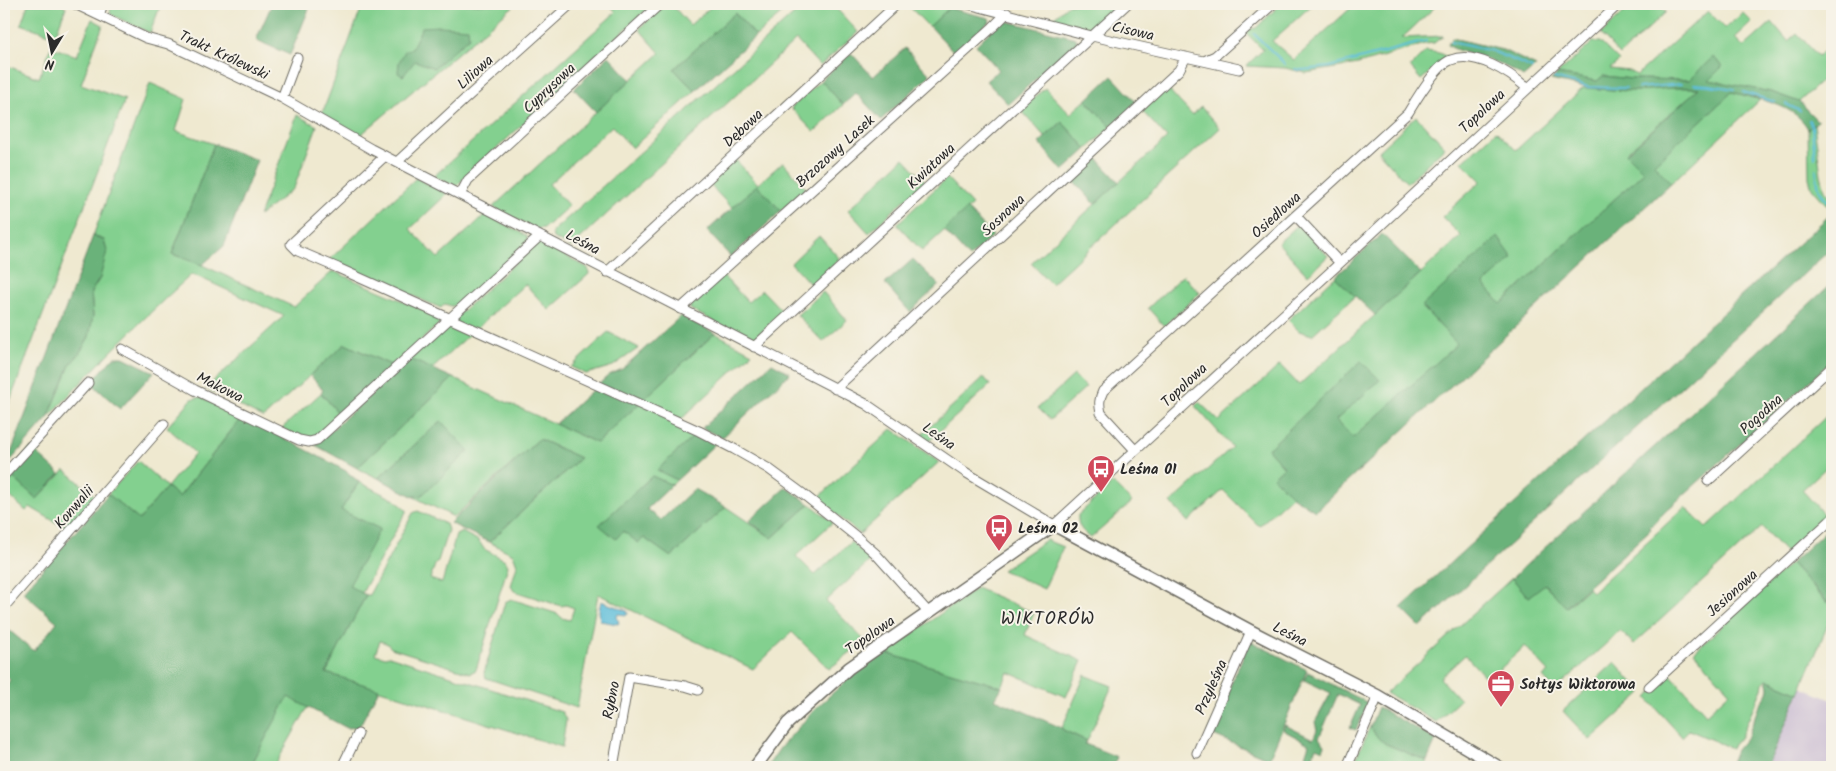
<svg xmlns="http://www.w3.org/2000/svg" width="1836" height="771" font-family="Kalam,sans-serif">
<style>
.industrial{fill:#ccbfd4}
.green{fill:#83d08f;stroke:#577e5d}
.forest{fill:#6ab27a;stroke:#4a6e52}
.water{fill:#5cbdda;stroke:#447482}
.lines{fill:none;stroke-linecap:round;stroke-linejoin:round}
.stream{stroke:#5cbdda;stroke-width:2}
.minor-casing{stroke:#706e65;stroke-width:11}
.tertiary-casing{stroke:#706e65;stroke-width:14}
.minor{stroke:#fff;stroke-width:9}
.tertiary{stroke:#fff;stroke-width:11}
.labels{text-anchor:middle;stroke-width:4;stroke-linejoin:round;paint-order:stroke}
.street-label{font-size:15px;fill:#2b2b2b;stroke:#f7f3e8}
.poi-label{font-size:15px;font-weight:bold;fill:#2b2b2b;stroke:#f7f3e8;text-anchor:start}
.quarter-label{font-size:18px;letter-spacing:1px;fill:#2b2b2b;stroke:#f7f3e8}
</style>
<rect width="100%" height="100%" fill="#f7f3e8"/>
<filter id="ink" filterUnits="userSpaceOnUse"><feTurbulence type="fractalNoise" baseFrequency=".02" numOctaves="2"/><feDisplacementMap in="SourceGraphic" scale="10" xChannelSelector="R" yChannelSelector="G"/><feConvolveMatrix kernelMatrix="1 2 1 2 8 2 1 2 1" color-interpolation-filters="sRGB"/></filter>
<filter id="wash" filterUnits="userSpaceOnUse"><feTurbulence type="fractalNoise" baseFrequency=".0096" numOctaves="4" result="noise"/><feDisplacementMap in="SourceGraphic" scale="20" xChannelSelector="R" yChannelSelector="G"/><feGaussianBlur stdDeviation="1.12" result="paint"/><feColorMatrix in="noise" values="0 0 0 0 0 0 0 0 0 0 0 0 0 0 0 0 0 1.4 0 .05"/><feComposite in="paint" operator="in"/></filter>
<g filter="url(#wash)">
<rect width="100%" height="100%" fill="#efe9d0"/>
<path class="industrial" d="M1801,687L1832,700V757L1828,767H1767Z"/>
<path class="green" d="M28,4H60L66,7L55,36L21,24Z
M111,4H161L150,33L110,14Z
M363,4H516L358,137L322,114Z
M609,4H653L455,187L434,176L616,12Z
M666,4H671L690,25L714,4H792L756,36L735,14L674,69L695,91L632,148L612,126L549,184L569,206L544,228L535,229L493,207L660,53L639,29Z
M805,4H835L834,6L858,32L820,66L796,40L571,247L553,238L552,232Z
M907,4H933L949,8L929,27Z
M1069,4H1118L1091,28L1052,19Z
M1281,4H1313L1272,41L1294,60L1355,4H1438L1402,38L1443,36L1434,43L1425,44L1358,64L1306,73L1285,68L1246,66L1263,50L1246,33L1250,29L1256,28Z
M1633,4H1658L1666,12L1620,55L1601,34Z
M1708,11L1725,28L1743,13L1752,22L1735,38L1744,47L1772,22L1788,41L1797,33L1818,56L1827,48L1832,53V71L1799,102L1771,92L1708,80L1632,79L1603,76L1597,81L1557,74L1593,42H1600L1619,61L1610,69L1629,71L1637,75Z
M92,19L103,25L81,84L125,100L8,406L4,404V69L5,65L39,78L51,47L77,56Z
M1426,51L1439,53L1447,57L1421,80L1410,67Z
M821,80L843,105L814,132L791,108Z
M150,83L186,99L176,131L214,144L172,254L202,265L294,307L333,271L440,317V323L393,366L345,344L263,418L206,388L284,316L192,274C141,320 94,368 48,418L70,365L79,354L93,316L91,292L100,278L104,240L93,236Z
M1045,88L1070,114L1086,100L1111,127L1087,149L1062,122L1045,137L1021,110Z
M1167,88L1192,115L1201,107L1220,128L1051,284L1031,263L1167,138L1142,111Z
M1583,88L1637,91L1660,88H1699L1626,153L1644,172L1500,305L1484,284L1422,307L1458,344L1353,438L1336,420L1268,448L1284,467L1274,477L1292,496L1259,526L1223,490L1188,522L1171,503L1232,447L1195,406L1199,402L1219,421L1280,365L1299,385L1461,236L1442,217L1481,181L1462,162L1496,131L1516,150Z
M1732,92L1760,100L1671,183L1653,164Z
M297,115L317,126L294,188L259,216Z
M1416,116L1445,147L1407,183L1378,151Z
M1814,124L1821,175L1825,190L1832,198V211L1812,188L1809,178L1808,129Z
M904,158L925,181L869,233L848,210Z
M735,159L758,184L783,162L806,188L781,211L757,185L732,208L708,183Z
M416,178L447,194L410,229L438,258L486,214L527,236L528,242L459,305L451,306L445,304L441,308L329,260Z
M947,178L972,205L922,251L897,224Z
M1299,224L1328,256L1308,275L1278,243Z
M819,236L840,259L812,286L791,263Z
M539,241L588,268L589,274L549,310L525,284L432,369L410,359Z
M1183,275L1200,293L1164,326L1148,308Z
M723,276L748,302L762,290L783,312L754,339L749,340L690,309V306Z
M1335,277L1356,295L1312,335L1299,331L1288,320Z
M823,292L847,320L823,342L797,315Z
M608,332L639,348L613,366L586,374L571,367Z
M715,333L752,353L675,425L696,434L658,470L677,480L672,485L652,476L600,525L644,538L671,557L726,507L772,538L810,504L833,522L796,556L815,575L851,542L871,560L826,601L865,641L829,669L792,632L753,669L598,594L577,708L486,678L484,673L505,602L511,599L558,614L562,618L570,620L574,608L566,605L561,606L514,591L511,586L517,565L513,554L489,542L580,458L539,439L454,517L412,496H421L441,421L378,478L357,468L453,378L597,443Z
M1074,375L1086,387L1050,420L1038,408Z
M984,377L990,385L928,442L920,436Z
M321,393L340,415L313,439H303L282,428Z
M201,397L241,418L179,497L167,487L139,520L108,494L138,461L167,487L195,453L167,427L192,399Z
M1832,411V462L1802,490L1827,518L1787,554L1762,527L1634,644L1620,631L1555,690L1543,677L1549,672L1525,646L1488,680L1465,655L1440,678L1460,700L1436,722L1386,693L1512,578L1528,597L1544,584L1567,607L1588,588L1592,592L1685,507L1706,528Z
M892,429L939,462L860,534L817,499Z
M65,470L95,496L67,529L30,507L26,511L4,491V478L8,473L37,499Z
M359,482L395,500L407,510L362,593L349,587L341,510Z
M1113,483L1132,502L1091,538C1083,532 1077,527 1078,515Z
M418,511L446,524L448,530L438,561L435,565L430,579L442,583L456,535L462,532L479,541L484,549L505,560L508,566L476,670L470,673L391,648L388,644L380,641L375,654L385,657L389,656L562,712L566,720L562,747L326,673L366,595H369L413,513Z
M1046,540L1063,547L1044,589L1002,570Z
M1791,563L1827,603L1832,599V615L1799,693L1767,679L1763,683L1762,689L1740,738L1731,748L1689,730L1682,737L1647,698L1670,674L1706,714L1730,692L1694,652Z
M977,588L1034,613L1025,635L1082,661L1066,697L1008,672L1002,687L885,653Z
M1615,662L1642,693L1590,740L1563,711Z
M1085,675L1112,686L1087,741L1063,730L1062,728Z
M288,696L308,707L274,767H250Z
M1370,727L1375,734L1386,744L1427,761L1424,767H1352Z"/>
<path class="forest" d="M272,4H311L290,55L256,40Z
M949,8L989,18L990,21L955,53L930,26Z
M735,13L756,36L695,91L674,69Z
M1006,21L1076,38L1077,42L1008,104L986,81L999,70L976,45L999,23Z
M439,26L468,28L469,37L434,68L415,61L403,76L398,73L399,62L405,51L412,48L422,27Z
M1452,38L1503,50L1536,66L1523,77C1498,58 1473,59 1447,45Z
M905,48L930,75L881,120L856,93L843,105L821,80L851,53L873,77Z
M609,56L631,80L596,112L574,89Z
M1713,57L1723,66L1709,80L1771,92L1799,102L1818,121L1808,129C1795,104 1757,99 1732,92L1654,164L1671,183L1320,507L1315,511L1292,496L1273,477L1284,467L1268,449L1361,361L1380,380L1336,420L1353,438L1457,344L1422,306L1498,237L1513,258L1484,284L1501,304L1644,172L1626,154L1699,88C1678,86 1657,90 1637,91C1607,91 1579,87 1551,80L1557,74L1597,81L1603,76L1632,79L1689,80Z
M1112,76L1137,103L1111,127L1086,100Z
M1062,122L1087,149L1063,171L1039,143Z
M214,144L257,160L224,246L202,265L172,254Z
M1094,155L1119,182L1095,204L1070,177Z
M757,185L781,211L731,257L707,231Z
M967,209L993,236L969,258L944,230Z
M1832,213V248L1420,627L1401,608Z
M1382,234L1421,273L1375,315L1335,277Z
M93,236L104,240L107,251L100,278L91,292L93,316L89,337L79,354L70,365L48,418L6,466Z
M913,259L939,285L910,312L885,284Z
M1832,283V361L1667,510L1650,527L1651,529L1566,607L1545,584L1528,597L1512,578Z
M681,316L715,333L597,443L555,424L609,375L622,369Z
M345,344L393,366L340,415L321,393L323,390L310,375Z
M114,357H123L154,372L120,409L91,383Z
M410,359L453,378L357,468L315,445Z
M772,363L790,373L722,438L702,428Z
M243,416L346,471L359,482L341,510L380,529L349,586L366,595L326,673L379,689L359,727L347,728L288,697L250,767H4V688L10,680L4,674V626L34,651L57,622L23,592L108,494L139,520L167,487L179,497Z
M441,421L469,451L421,496H412L378,478Z
M696,434L715,444L677,480L657,470Z
M539,439L580,458L489,542L450,523Z
M31,448L60,474L37,499L8,473Z
M652,476L672,485L647,509L661,520L694,489L726,507L671,557L644,538L638,543L623,531L616,539L599,525Z
M786,487L810,504L772,538L749,521Z
M1832,525V599L1828,603L1791,563Z
M1250,641L1307,670L1269,759L1209,733Z
M885,653L1002,687L995,699L1062,728L1063,730L1087,741L1085,744L1117,757L1114,764L1122,767H767L780,748L816,708L856,672Z
M1308,672L1368,703L1356,730L1350,728L1360,705L1338,694L1319,738L1325,745L1323,750L1316,747L1309,765L1303,762L1309,744L1283,730L1285,725L1313,739L1317,730L1315,722L1331,693L1304,680Z
M1767,679L1799,693L1767,767H1729L1736,750L1748,736L1758,708L1768,693L1769,687Z
M1378,707L1436,740L1427,761L1386,744L1379,739L1370,727Z"/>
<path class="water" d="M601,601L627,611L628,613L627,615L618,614L617,617L619,623L618,624L600,621L599,610Z"/>
<g class="lines">
<path class="stream" d="M1254,34L1285,64
M1450,42L1492,51L1532,68
M1295,69L1302,70L1329,67L1426,41
M1554,78L1589,87L1626,88
M1694,84L1709,85L1734,89
M1638,88L1681,84
M1743,92L1775,102
M1786,104L1800,111
M1809,120L1812,128L1815,157
M1816,170C1818,187 1818,194 1832,204"/>
</g>
</g>
<g filter="url(#ink)">
<g class="lines">
<defs>
<path id="minor" d="M75,4L146,38L168,44L282,98L371,149L866,404L965,472L1054,525L1340,263L1619,4
M968,4L1092,36L1239,69
M99,15L103,4
M1204,61L1215,56L1273,4
M282,98L297,58
M385,156L291,244L298,251L338,268L699,431L734,449L769,469L803,494L858,538L875,553L928,612
M397,162L464,100L571,4
M460,195L468,180L660,4
M1296,216L1340,263
M607,272L897,4
M680,309L993,27L1007,13
M754,347L1127,4
M122,349L195,390L299,440L309,442L317,440L540,236
M835,389L1179,70L1186,57
M1135,450L1101,413C1099,404 1099,399 1103,391L1408,113C1416,100 1436,65 1451,60C1475,50 1510,73 1527,88
M4,475L88,383
M1708,481L1832,367
M4,607L164,424
M1649,687L1832,519
M1197,753L1251,631
M342,767L358,734
M613,767L629,677L685,686L698,690
M1347,767L1378,696"/>
<path id="tertiary" d="M755,767L788,723L849,668L1054,525L1251,631L1378,696L1499,767"/>
</defs>
<use href="#minor" class="minor-casing"/>
<use href="#tertiary" class="tertiary-casing"/>
<use href="#minor" class="minor"/>
<use href="#tertiary" class="tertiary"/>
</g>
</g>
<defs>
<symbol id="bus-pin" viewBox="-11 -11 22 30"><path d="M0 17L-7.5 6A9.5 9.5 0 1 1 7.5 6Z" fill="#d1495b" stroke="#f7f3e8"/><path d="M-5-6H5V4H4V6H2V4H-2V6H-4V4H-5ZM-3.5-4V0h7V-4ZM-3.5 1.2v1.5H-2V1.2ZM2 1.2v1.5H3.5V1.2Z" fill="#fff"/></symbol>
<symbol id="office-pin" viewBox="-11 -11 22 30"><path d="M0 17L-7.5 6A9.5 9.5 0 1 1 7.5 6Z" fill="#d1495b" stroke="#f7f3e8"/><path d="M-6-3h4V-5.5h4V-3h4V5H-6ZM-1-4.5V-3h2v-1.5ZM-6 0V1H6V0Z" fill="#fff"/></symbol>
</defs>
<g fill-rule="evenodd">
<use href="#bus-pin" x="1085" y="453" width="32" height="43"/>
<use href="#bus-pin" x="983" y="512" width="32" height="43"/>
<use href="#office-pin" x="1485" y="668" width="32" height="43"/>
</g>
<g class="labels">
<g class="street-label">
<text transform="translate(1133 31) rotate(13)" y="5">Cisowa</text>
<text transform="translate(224 55) rotate(25)" y="5">Trakt Królewski</text>
<text transform="translate(475 72) rotate(-42)" y="5">Liliowa</text>
<text transform="translate(549 88) rotate(-43)" y="5">Cyprysowa</text>
<text transform="translate(1482 111) rotate(-43)" y="5">Topolowa</text>
<text transform="translate(743 128) rotate(-43)" y="5">Dębowa</text>
<text transform="translate(835 151) rotate(-42)" y="5">Brzozowy Lasek</text>
<text transform="translate(931 166) rotate(-43)" y="5">Kwiatowa</text>
<text transform="translate(1003 215) rotate(-43)" y="5">Sosnowa</text>
<text transform="translate(1276 215) rotate(-42)" y="5">Osiedlowa</text>
<text transform="translate(583 242) rotate(28)" y="5">Leśna</text>
<text transform="translate(1184 385) rotate(-43)" y="5">Topolowa</text>
<text transform="translate(220 387) rotate(27)" y="5">Makowa</text>
<text transform="translate(1761 414) rotate(-42)" y="5">Pogodna</text>
<text transform="translate(939 436) rotate(35)" y="5">Leśna</text>
<text transform="translate(74 507) rotate(-49)" y="5">Konwalii</text>
<text transform="translate(1732 593) rotate(-42)" y="5">Jesionowa</text>
<text transform="translate(1290 634) rotate(27)" y="5">Leśna</text>
<text transform="translate(870 635) rotate(-35)" y="5">Topolowa</text>
<text transform="translate(1211 687) rotate(-66)" y="5">Przyleśna</text>
<text transform="translate(611 700) rotate(-79)" y="5">Rybno</text>
</g>
<g class="poi-label">
<text x="1120" y="474">Leśna 01</text>
<text x="1018" y="533">Leśna 02</text>
<text x="1520" y="689">Sołtys Wiktorowa</text>
</g>
<g class="quarter-label">
<text x="1048" y="624">WIKTORÓW</text>
</g>
</g>
<rect width="1836" height="771" fill="none" stroke="#f7f3e8" stroke-width="20"/>
<g transform="translate(52 52) rotate(190)" stroke="#f7f3e8" stroke-width="4" paint-order="stroke">
<path d="M0-4L9 19L0 12L-9 19Z" fill="#2b2b2b"/>
<text y="-8" font-size="14" font-weight="bold" text-anchor="middle" fill="#2b2b2b">N</text>
</g>
</svg>
